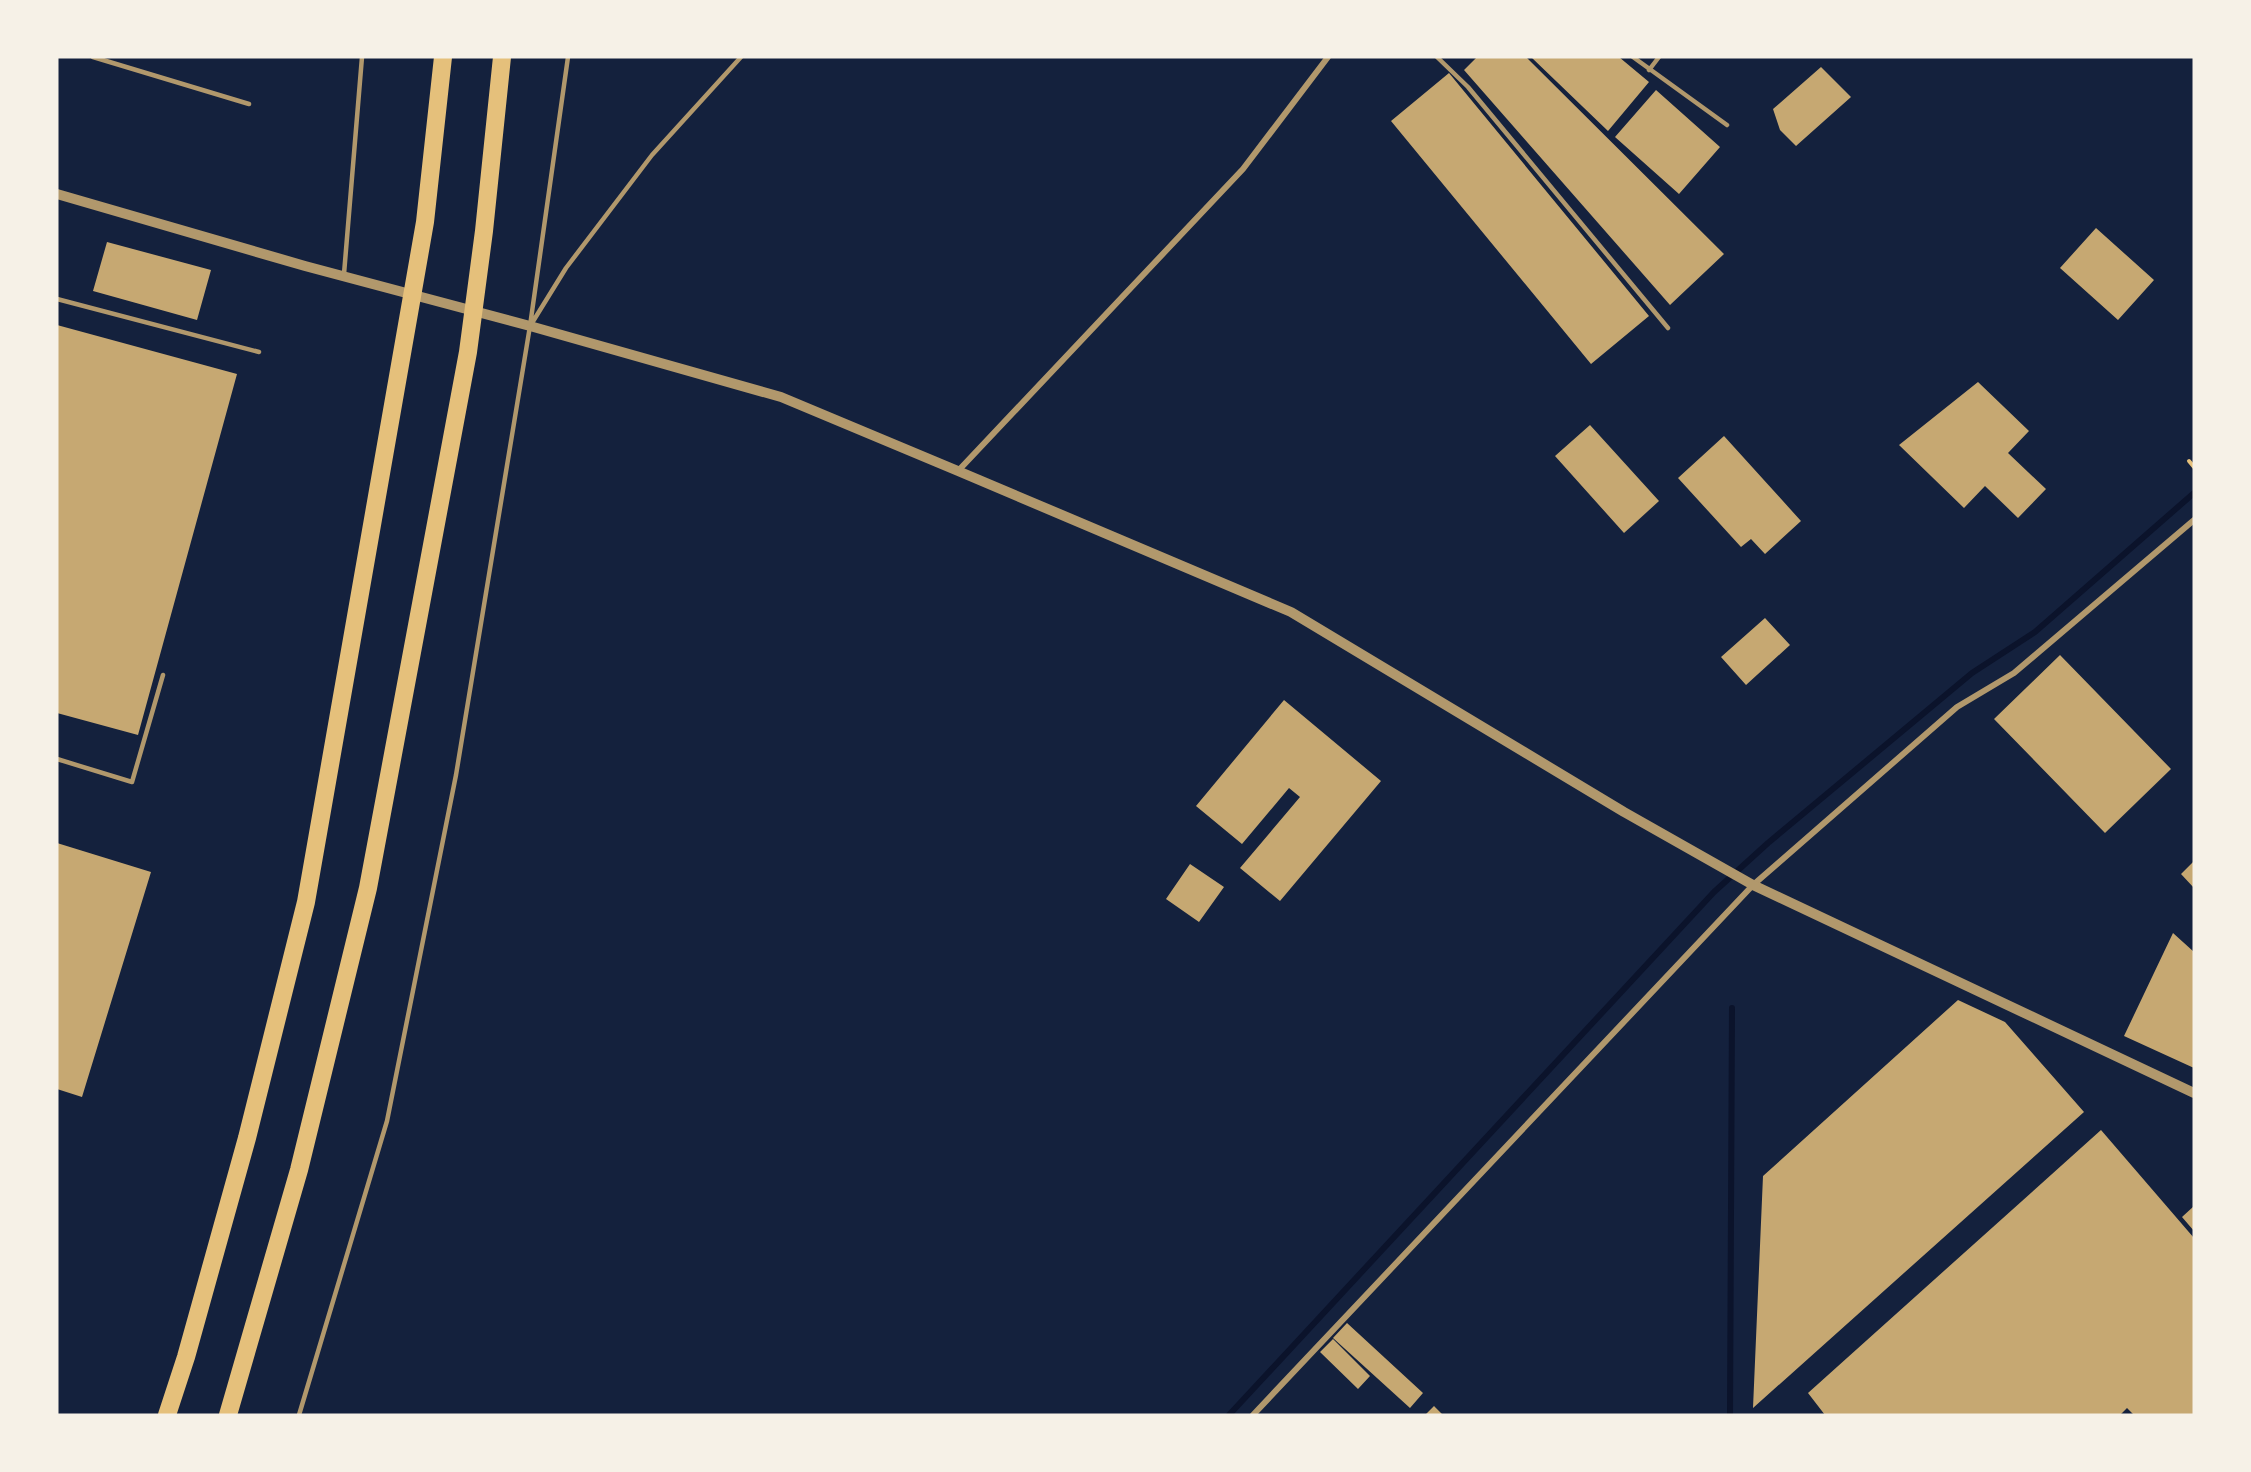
<svg xmlns="http://www.w3.org/2000/svg" width="2251" height="1472" font-family="'Public Sans',sans-serif">
<style>
.lines{fill:none;stroke-linecap:round;stroke-linejoin:round}
.stream{stroke:#0b132b;stroke-width:6}
.building{fill:#c6a872}
.path{stroke:#e5c07b;stroke-width:4}
.service{stroke:#b1986c;stroke-width:4.5}
.minor{stroke:#b1986c;stroke-width:6}
.tertiary{stroke:#b1986c;stroke-width:10}
.motorway{stroke:#e5c07b;stroke-width:18}
</style>
<rect width="100%" height="100%" fill="#14213d"/>
<g class="lines">
<path class="stream" d="M1229,1415L1714,892L1768,843L1972,673L2035,632L2194,493
M1730,1415L1732,1008"/>
</g>
<path class="building" d="M1477,57H1526L1724,254L1670,305L1464,70Z
M1531,57H1619L1649,82L1608,131Z
M1821,67L1851,97L1796,146L1780,130L1773,109Z
M1449,73L1649,316L1591,364L1391,121Z
M1656,90L1720,147L1679,194L1615,137Z
M2096,228L2154,280L2118,320L2060,268Z
M107,242L211,270L197,320L93,291Z
M57,325L237,374L138,735L57,713Z
M1978,382L2029,431L2008,453L2046,489L2018,518L1985,486L1964,508L1899,445Z
M1590,425L1659,501L1624,533L1555,456Z
M1724,436L1801,521L1765,554L1751,539L1741,547L1678,478Z
M1765,618L1790,645L1746,685L1721,657Z
M2060,655L2171,769L2105,833L1994,719Z
M1284,700L1381,781L1280,901L1240,868L1300,797L1289,788L1242,844L1196,806Z
M57,843L151,872L82,1097L57,1089Z
M2194,861V888L2181,874Z
M1190,864L1224,887L1199,922L1166,899Z
M2173,933L2194,952V1068L2124,1036Z
M1958,1000L2005,1022L2084,1112L1753,1408L1763,1176Z
M2101,1130L2194,1238V1415H2134L2127,1408L2120,1415H1825L1808,1393Z
M2194,1206V1231L2182,1217Z
M1347,1323L1423,1393L1410,1408L1333,1338Z
M1333,1339L1370,1376L1358,1389L1320,1352Z
M1434,1406L1443,1415H1425Z"/>
<g class="lines">
<path class="path" d="M2189,461L2194,467"/>
<path class="service" d="M93,57L249,104
M1437,57L1468,87L1668,328
M1633,57L1727,125
M1649,70L1659,57
M344,274L362,57
M57,299L259,352
M532,323L566,268L652,155L741,57
M57,759L132,782L163,675
M299,1415L387,1121L456,775L530,326L568,57"/>
<path class="minor" d="M958,471L1243,169L1328,57
M1253,1415L1753,885L1957,707L2014,673L2194,520"/>
<path class="tertiary" d="M57,194L305,266L530,326L781,397L958,471L1291,612L1624,812L1753,885L2194,1093"/>
<path class="motorway" d="M167,1415L186,1357L247,1138L306,902L425,222L443,57
M228,1415L299,1170L368,888L468,352L484,231L502,57"/>
</g>
<rect width="2251" height="1472" fill="none" stroke="#f6f1e7" stroke-width="117"/>
</svg>
